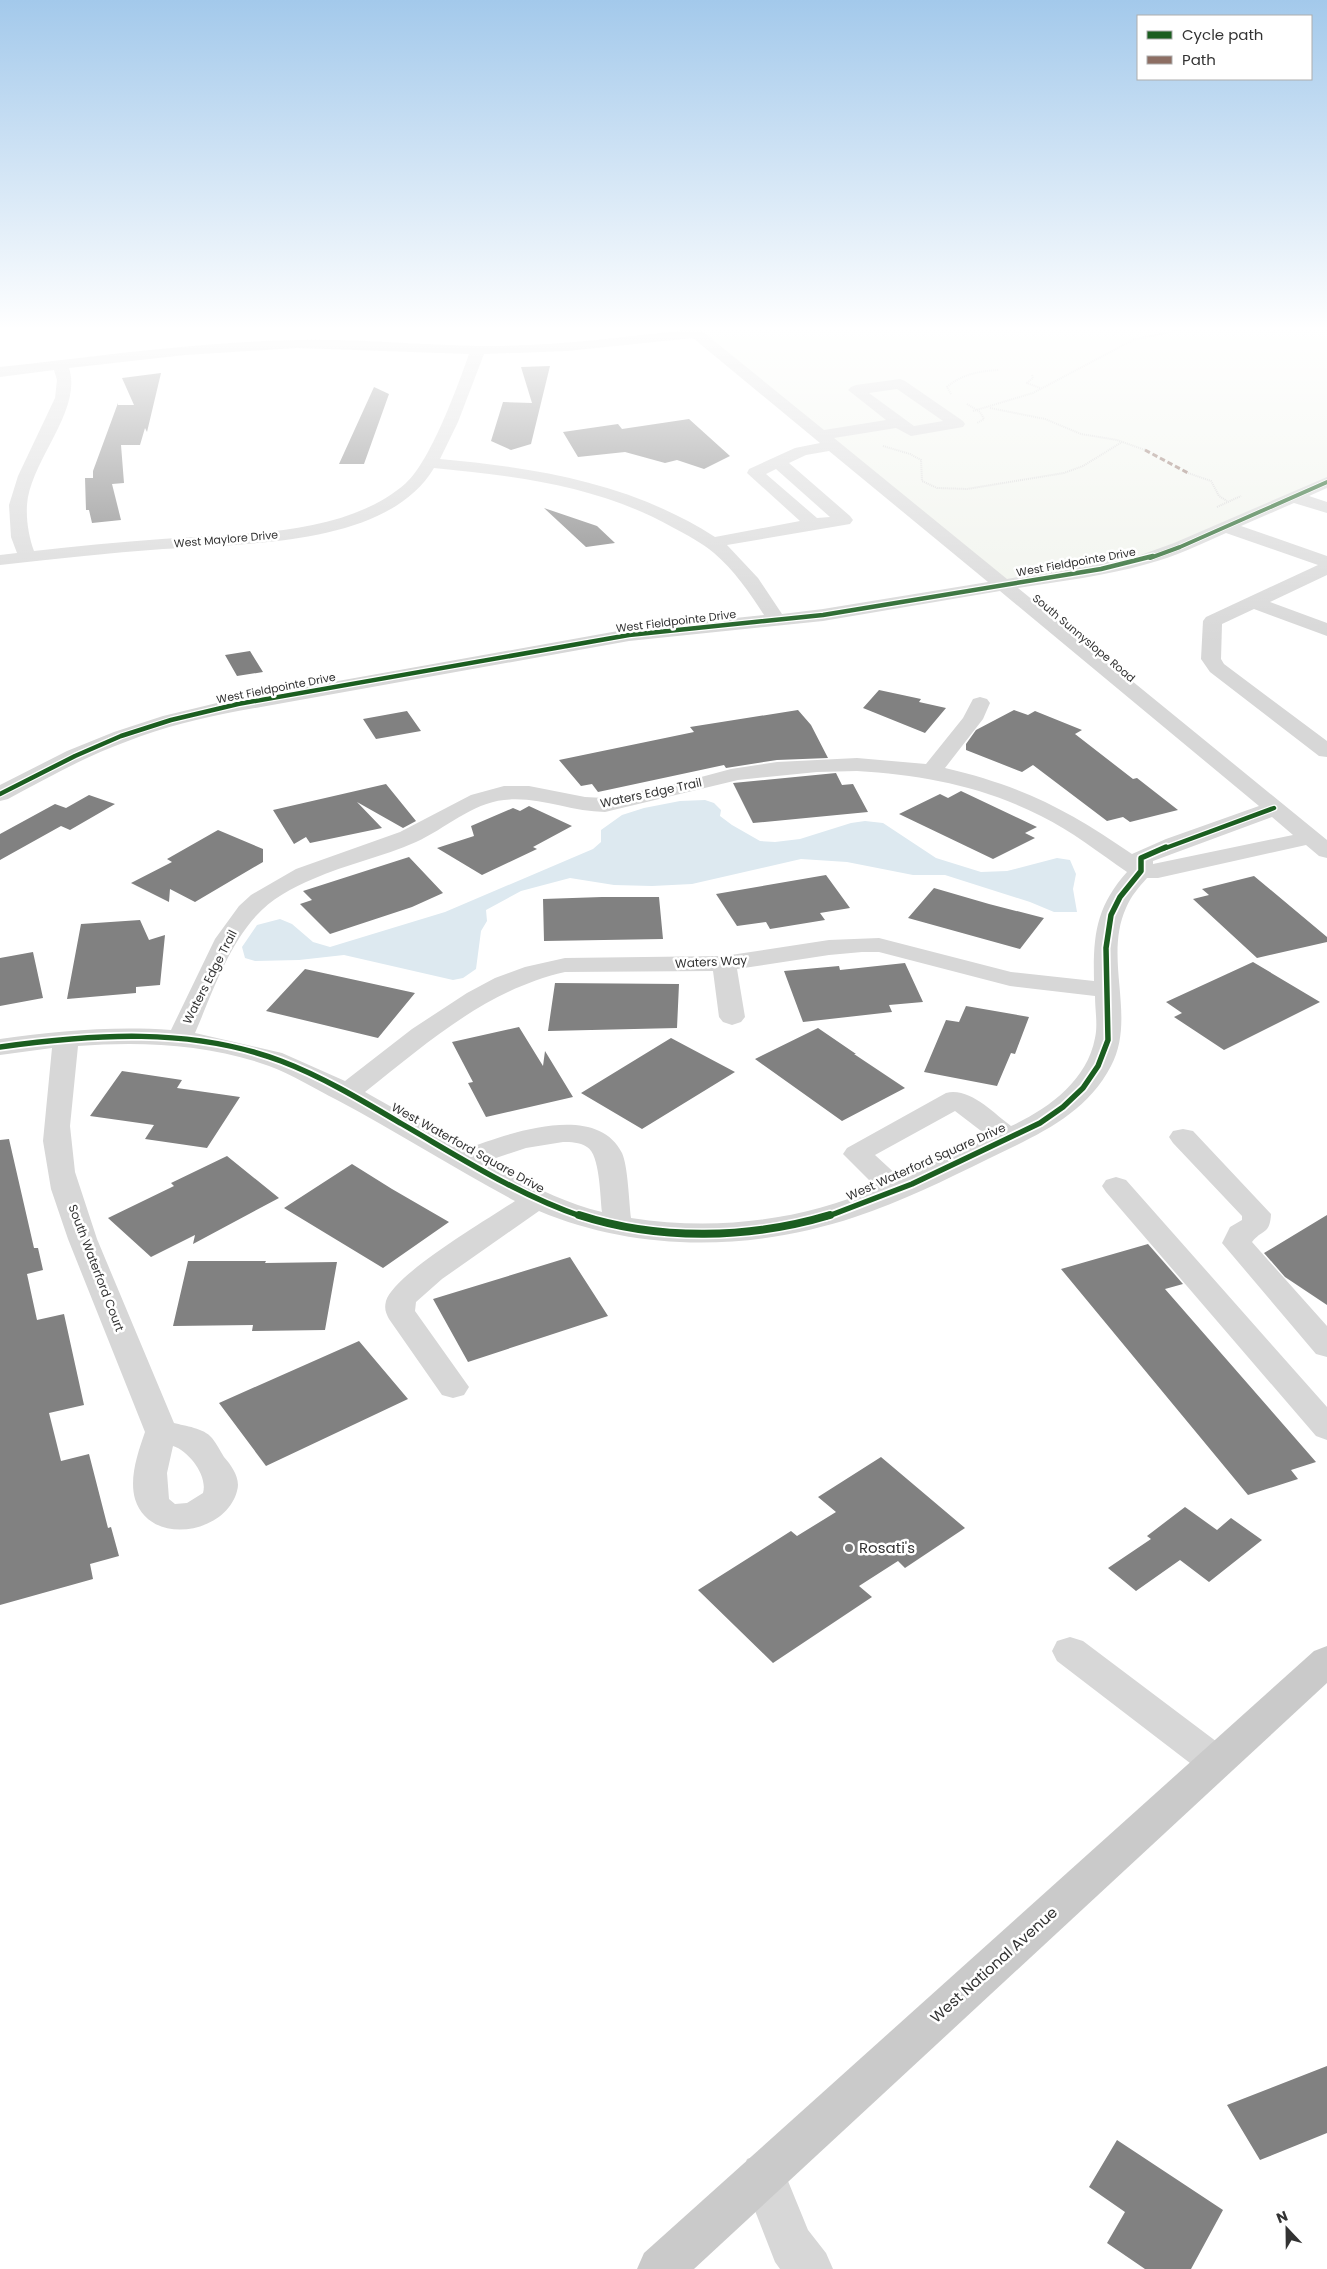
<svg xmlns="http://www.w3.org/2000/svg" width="1327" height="2269" font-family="Poppins,sans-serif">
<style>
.green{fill:#f0f3ec}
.water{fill:#dde9f0}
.building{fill:#818181}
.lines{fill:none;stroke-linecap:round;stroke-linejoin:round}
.path{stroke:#d5d5d5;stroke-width:2;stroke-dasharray:1 1;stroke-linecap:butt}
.minor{fill:#d7d7d7;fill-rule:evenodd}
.major{fill:#cacaca;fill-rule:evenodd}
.quiet{stroke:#8d6e63;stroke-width:3;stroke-dasharray:5.5 3;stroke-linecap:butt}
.cycleway-far3-casing{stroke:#fff;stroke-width:5.5}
.cycleway-far2-casing{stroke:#fff;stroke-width:7}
.cycleway-far1-casing{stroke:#fff;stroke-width:9}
.cycleway-casing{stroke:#fff;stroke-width:11}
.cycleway-far3{stroke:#1b5e20;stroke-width:4}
.cycleway-far2{stroke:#1b5e20;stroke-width:4.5}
.cycleway-far1{stroke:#1b5e20;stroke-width:5.5}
.cycleway{stroke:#1b5e20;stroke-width:8}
.poi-dot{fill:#7a7a7a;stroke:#fff;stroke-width:2}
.labels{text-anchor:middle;stroke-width:5;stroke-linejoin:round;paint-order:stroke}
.far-street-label{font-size:11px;fill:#333;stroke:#fff}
.street-label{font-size:12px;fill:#333;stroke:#fff}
.near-poi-label{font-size:15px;fill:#333;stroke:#fff;text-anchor:start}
.near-street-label{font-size:15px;fill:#333;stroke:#fff}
</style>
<rect width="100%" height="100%" fill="#fff"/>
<path class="green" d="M689,327H1327V482L1180,547L1004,585Z"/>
<path class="water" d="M705,800L714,803L721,810L720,816L732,825L760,841L775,842L800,839L851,823L865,821L883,823L936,858L981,872L1007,871L1057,858L1070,860L1076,874L1073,889L1077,912H1054L1030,902L945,875H913L847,862L801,859L692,884L652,886L614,885L570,878L521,891L486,910L487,921L481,931L476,969L463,978L453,980L344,955L299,960L255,961L245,958L242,947L257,925L280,919L292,924L313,942L330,947L445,912L593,849L601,842V830L622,815L644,808L680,801Z"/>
<path class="building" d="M550,366L531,444L511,450L491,441L503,402L532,403L521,367Z
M161,373L147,432L145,428L140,445H121L124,483L112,484L121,520L92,523L89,510H86L85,478H93V471L118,403V405H134L122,378Z
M374,387L389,394L364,464H339Z
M689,419L730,456L704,469L677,460L665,463L625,452L578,457L563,432L618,424L622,429Z
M544,508L597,526L615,543L586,547Z
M250,651L263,672L237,676L225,655Z
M879,690L921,699L919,702L946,708L925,733L863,708Z
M798,710L811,725L828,758L777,760L726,768L724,765L598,792L592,784L581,786L559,760L694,732L690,727Z
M1014,710L1028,715L1035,711L1082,730L1075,734L1133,779L1137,778L1178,810L1130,822L1123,817L1107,821L1033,765L1022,772L966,750V744L976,730Z
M407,711L421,731L376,739L363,719Z
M836,773L842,785L853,784L868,812L753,823L733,783Z
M386,784L416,821L403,828L357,802L382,828L310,843L306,837L294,844L273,810Z
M961,791L1037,827L1025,833L1035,838L993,859L899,814L940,794L948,798Z
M89,795L115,804L70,830L61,826L0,860V834L55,804L66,808Z
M529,806L572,826L533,847L537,849L482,875L437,848L474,836L471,826L513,808L520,811Z
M218,830L263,849V862L195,902L170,889L169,902L131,883L172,862L167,859Z
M409,857L443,893L412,907L330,934L300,904L312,900L303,891Z
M826,875L850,908L820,913L825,920L770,929L766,922L737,926L716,894Z
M1254,876L1327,937V942L1257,958L1193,899L1209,895L1202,889Z
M934,888L989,904L1044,918L1020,949L908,918Z
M602,897H659L663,939L544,941L543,899Z
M140,920L149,940L165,935L160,985L136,987V993L67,999L81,924Z
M33,952L43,998L0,1006V958Z
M1253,962L1320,1002L1224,1050L1174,1017L1182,1013L1166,1002Z
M905,963L923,1002L889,1005L892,1012L803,1022L784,971L839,966L840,970Z
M305,969L415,993L378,1038L266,1011Z
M555,983L679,984L677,1028L548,1031Z
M966,1006L1029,1017L1015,1054L1011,1053L997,1086L924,1072L946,1020L959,1022Z
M519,1027L543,1066L545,1051L573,1097L486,1117L468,1083L473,1082L452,1042Z
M818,1028L856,1054H854L905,1088L842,1121L755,1059Z
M671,1038L735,1072L642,1129L581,1093Z
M122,1071L182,1080L177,1088L240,1097L207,1148L145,1139L154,1125L90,1116Z
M9,1139L34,1248H38L43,1270L27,1274L37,1320L64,1314L84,1405L49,1413L61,1461L89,1454L108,1528L111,1527L119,1556L90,1564L93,1579L0,1605V1140Z
M227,1156L279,1198L193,1244L195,1235L151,1257L108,1218L174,1186L171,1183Z
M352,1164L392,1189L449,1222L383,1268L284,1208Z
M1327,1215V1305L1285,1277L1264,1253Z
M1148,1244L1183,1284L1165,1289L1316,1462L1291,1470L1298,1479L1248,1495L1061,1269Z
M570,1257L608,1316L468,1362L433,1299Z
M188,1261H266L265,1263L337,1262L325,1330L252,1331L253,1325L173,1326Z
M359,1341L408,1399L266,1466L219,1403Z
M881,1457L965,1528L905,1568L898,1561L859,1586L872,1597L773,1663L698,1590L791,1531L797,1536L836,1512L818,1497Z
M1185,1507L1217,1530L1231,1518L1262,1540L1209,1582L1180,1560L1136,1591L1108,1568L1151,1539L1147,1536Z
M1327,2066V2133L1260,2160L1227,2105Z
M1117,2140L1223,2210L1191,2269H1145L1107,2243L1125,2212L1089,2187Z"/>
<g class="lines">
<path class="path" d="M1032,375L1033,378L1027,383L1040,388
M951,394L947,387C962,374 980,371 999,370
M967,404L980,412L984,419L977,423
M990,408L1045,419L1081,434L1117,440L1145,450
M973,411L1033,393L1133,340L1192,327
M883,446L910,454L921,460L922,481L937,488L967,489L1064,473L1083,466L1122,442
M1188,473L1211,481L1219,496L1227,501
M1217,507L1241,496"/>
<path class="minor" d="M682,327H697L824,430L886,420L848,390L851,387L856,385L900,379L905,381L963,421L965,424L963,427L911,436L896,428L834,438L1007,579L1138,556L1174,543L1327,477V488L1309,496L1327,502V513L1294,503L1241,526L1327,556V575L1270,602L1327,623V636L1254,609L1222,624L1221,659L1224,664L1327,741V757L1319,756L1210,672L1201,659L1203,621L1206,617L1318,565L1226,533C1201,544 1175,557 1147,564C1105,576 1061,581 1018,588L1327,840V858L1319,856L1306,845L1158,878H1147C1139,887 1131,896 1126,908C1103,959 1137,1017 1111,1066C1085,1116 1035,1136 988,1159C945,1180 901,1202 855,1217C753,1251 639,1253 539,1211L442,1279L416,1302L415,1311L469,1387L464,1395L453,1398L442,1395L389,1319C386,1313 384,1309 386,1301C394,1274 488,1219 515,1201C455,1169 397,1132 337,1100C315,1089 293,1075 269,1066C209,1044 141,1041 78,1046L70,1126L75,1172L97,1239L174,1423C185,1426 204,1428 212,1438C217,1444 220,1451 224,1457C232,1466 241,1479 237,1491C226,1534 150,1547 135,1499C129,1478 138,1452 145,1432L68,1239L51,1189L43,1141L52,1048L0,1055V1039C57,1031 113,1026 171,1030L215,939L239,906L251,895L296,869L400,832L471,795L504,786H529L585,797L605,798L675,784L731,769L777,762L857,758L926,764L963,718L973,699L980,697L987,699L990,703L983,719L945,768C1022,786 1068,810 1132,854L1166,839L1259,806L1000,591L823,621L629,641L238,711C201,718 163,727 128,741C86,756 47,778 8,799L0,801V785L67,751L114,732L163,716L221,702L629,629L764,615C750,593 734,570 714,553C702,543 687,535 672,527C599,486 517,476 434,468C387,547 244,543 163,549C109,553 54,559 0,565V555L17,553L11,537L9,505L18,476L55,398L57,380L54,370L0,377V367C99,356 197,342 296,340C361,338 425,346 489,346C554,346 619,338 684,330ZM693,338L820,443L795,448L749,469L747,473L800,521L715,537C631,483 537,468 440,459L458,422L484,354L567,351ZM297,348L469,354C458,386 430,462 406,483C345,537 240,533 162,539C120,542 77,546 34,551C29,537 26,521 27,505C30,461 83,410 69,368L185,355ZM897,389L943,421L914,426L869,393ZM829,451L988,582L823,609L782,614L758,578L727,545L850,524L853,520L850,516L789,463L806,455ZM776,469L830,517L817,518L766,474ZM857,771C922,775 982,786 1041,816C1072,831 1099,853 1127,872C1096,907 1093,935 1094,981L1011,972L879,938L829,940L724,956L565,958L525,967L495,978L467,993L412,1029L345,1081L282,1053L195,1033C212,994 227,948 256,916C270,900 293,887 313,879C346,864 383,857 416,842C445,829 472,803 504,800C539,796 571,812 605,812L738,780L817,772ZM1272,817L1293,835L1153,864V861ZM862,952H879L1010,986L1095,996C1095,1010 1098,1025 1095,1038C1087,1081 1048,1109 1011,1126C993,1113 970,1087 946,1093L847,1148L843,1154L877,1188C799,1221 716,1231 631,1218C629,1203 628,1166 622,1153C596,1101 507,1134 466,1149L365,1092C427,1043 486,990 565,972L713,971L719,1017L723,1022L732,1025L741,1022L745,1017L737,969L829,955ZM955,1111L989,1137L900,1178L875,1155ZM563,1142C571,1142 579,1142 587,1147C600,1154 600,1197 602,1212C560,1202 524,1182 487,1161L526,1148ZM173,1446C189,1451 208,1476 203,1493L187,1503L175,1504L169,1499L167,1473Z
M1183,1129L1193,1131L1271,1214C1270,1235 1262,1229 1252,1242L1327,1326V1357L1316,1354L1222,1243L1230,1227L1242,1220V1216L1173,1143L1169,1137L1173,1131Z
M1116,1177L1126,1180L1327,1407V1440L1316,1436L1106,1192L1102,1186L1106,1180Z
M1070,1637L1083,1641L1229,1751L1235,1762L1229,1773L1216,1778L1203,1773L1057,1661L1052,1651L1057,1641Z
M763,2153L779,2159L808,2230L826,2253L833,2269H780L775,2262L741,2175L747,2159Z"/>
<path class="major" d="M1327,1646V1683L694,2269H637L644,2253L1314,1651Z"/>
<path class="quiet" d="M1145,450L1188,473"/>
<defs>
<path id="cycleway-far3" d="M1150,558L1180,547L1327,482"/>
<path id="cycleway-far2" d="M0,794L75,756L121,736L171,720L238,704L629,635L823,615L1101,569L1153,556
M1163,849L1274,808"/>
<path id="cycleway-far1" d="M0,1047C93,1034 191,1027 281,1061C323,1077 363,1101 402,1124C461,1158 518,1195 583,1217
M826,1217L912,1184L1040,1123L1063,1107L1083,1088L1098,1066L1108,1040L1106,948L1111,915L1120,897L1141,871V858L1166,847"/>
<path id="cycleway" d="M579,1215C659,1241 750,1239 830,1215"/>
</defs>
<use href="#cycleway-far3" class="cycleway-far3-casing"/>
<use href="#cycleway-far2" class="cycleway-far2-casing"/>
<use href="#cycleway-far1" class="cycleway-far1-casing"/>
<use href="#cycleway" class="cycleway-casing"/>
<use href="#cycleway-far3" class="cycleway-far3"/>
<use href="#cycleway-far2" class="cycleway-far2"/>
<use href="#cycleway-far1" class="cycleway-far1"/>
<use href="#cycleway" class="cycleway"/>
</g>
<linearGradient id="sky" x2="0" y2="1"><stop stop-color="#a3c9eb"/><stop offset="0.51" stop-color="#fff"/><stop offset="1" stop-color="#fff" stop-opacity="0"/></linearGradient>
<rect width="1327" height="644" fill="url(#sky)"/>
<circle class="poi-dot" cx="849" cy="1548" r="5"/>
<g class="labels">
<g class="far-street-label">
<text transform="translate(226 539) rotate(-5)" y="4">West Maylore Drive</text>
<text transform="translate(1076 562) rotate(-10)" y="4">West Fieldpointe Drive</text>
<text transform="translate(676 621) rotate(-7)" y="4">West Fieldpointe Drive</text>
<text transform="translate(1084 638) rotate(40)" y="4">South Sunnyslope Road</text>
<text transform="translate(276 688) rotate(-11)" y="4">West Fieldpointe Drive</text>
</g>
<g class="street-label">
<text transform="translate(651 793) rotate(-12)" y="4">Waters Edge Trail</text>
<text transform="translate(711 962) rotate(-3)" y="4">Waters Way</text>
<text transform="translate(210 977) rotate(-63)" y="4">Waters Edge Trail</text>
<text transform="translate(468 1148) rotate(29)" y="4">West Waterford Square Drive</text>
<text transform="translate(926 1162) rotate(-24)" y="4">West Waterford Square Drive</text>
<text transform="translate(96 1268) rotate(69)" y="4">South Waterford Court</text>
</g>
<g class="near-poi-label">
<text x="859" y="1553">Rosati's</text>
</g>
<g class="near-street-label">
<text transform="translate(994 1965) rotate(-42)" y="5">West National Avenue</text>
</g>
</g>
<rect x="1137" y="15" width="175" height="65" fill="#ffffff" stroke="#adadad"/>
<rect x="1147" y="31" width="25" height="8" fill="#1b5e20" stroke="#adadad"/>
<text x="1182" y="40" font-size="15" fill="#333333">Cycle path</text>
<rect x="1147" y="56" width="25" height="8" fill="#8d6e63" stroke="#adadad"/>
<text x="1182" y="65" font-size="15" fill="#333333">Path</text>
<g transform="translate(1287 2229) rotate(338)" stroke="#ffffff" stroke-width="4" paint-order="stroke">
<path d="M0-4L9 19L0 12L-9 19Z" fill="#333333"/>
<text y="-8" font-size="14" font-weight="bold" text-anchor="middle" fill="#333333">N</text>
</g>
</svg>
